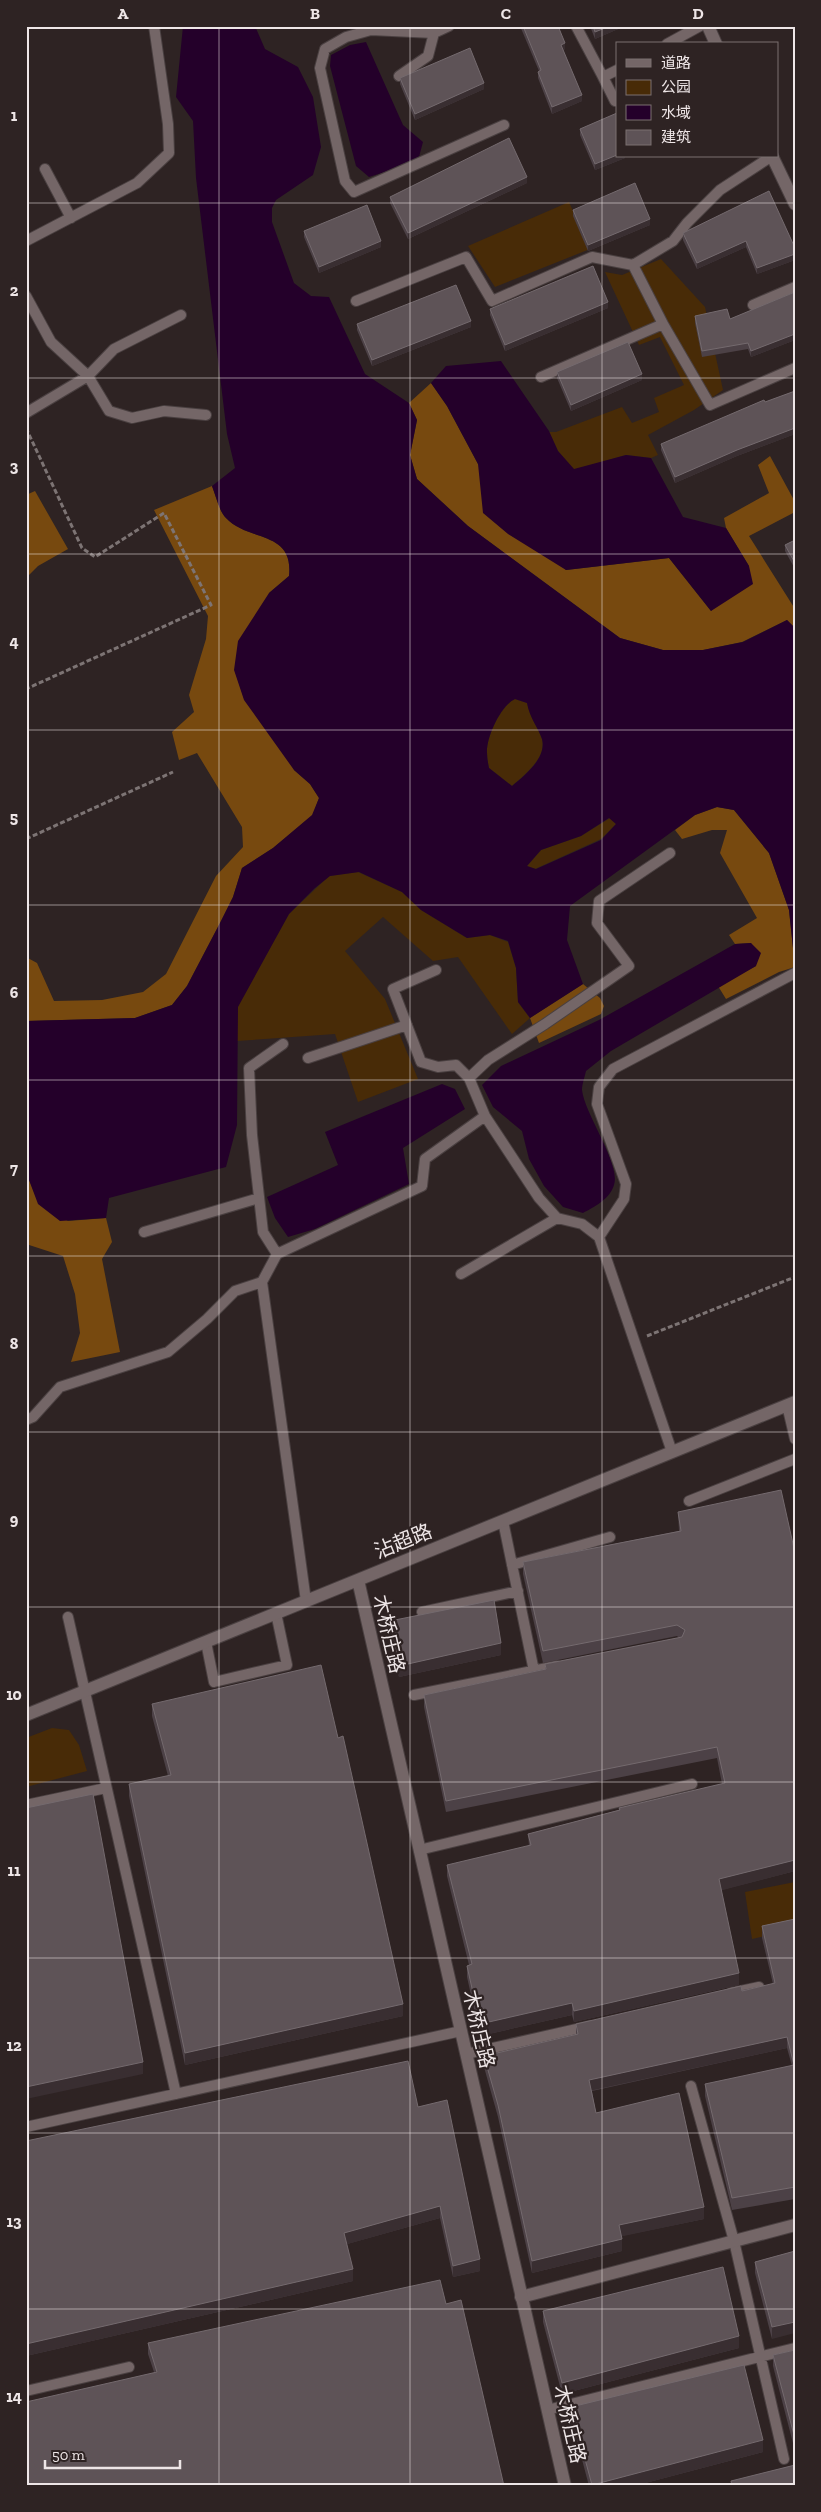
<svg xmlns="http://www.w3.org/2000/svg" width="821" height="2512" font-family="'Zilla Slab','Noto Sans SC',serif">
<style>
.green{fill:#482b07}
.forest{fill:#77490f}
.water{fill:#24002a;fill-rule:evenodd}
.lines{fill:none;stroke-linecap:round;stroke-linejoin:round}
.service-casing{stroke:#4a4041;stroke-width:12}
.minor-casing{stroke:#4a4041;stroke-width:14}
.tertiary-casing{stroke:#4a4041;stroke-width:14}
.path{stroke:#7d7474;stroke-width:3;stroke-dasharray:5 2.5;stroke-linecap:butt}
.service{stroke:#746667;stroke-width:10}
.minor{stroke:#746667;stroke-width:12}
.tertiary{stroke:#746667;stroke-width:12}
.wall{fill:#4c4146}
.shaded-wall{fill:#392e31}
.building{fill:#5e5357;stroke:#746a6e}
.grid{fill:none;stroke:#eee6e7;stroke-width:1;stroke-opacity:0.55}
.labels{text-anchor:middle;stroke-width:4.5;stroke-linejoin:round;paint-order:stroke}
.street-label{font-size:20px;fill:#eee6e7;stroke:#2e2323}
.neatline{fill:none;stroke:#eee6e7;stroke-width:2}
.grid-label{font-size:16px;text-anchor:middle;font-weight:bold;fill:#eee6e7}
</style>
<rect width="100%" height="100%" fill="#2e2323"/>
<path class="green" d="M569,202L590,249L495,287L468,246Z
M661,259L705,307L723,390L694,410L648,435L658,455L651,458L626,455L574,470L558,451L549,432H556L622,407L632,423L659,412L654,398L684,385L660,337L639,345L605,272L622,275Z
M515,699L527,703C530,718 538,727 542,739C547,758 524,775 512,786L489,768C488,763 487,758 487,753C486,737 501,705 515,699Z
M610,818L616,824L601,839L535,869L527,866L541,850L581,836Z
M358,872L402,892L421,910L467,938L490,935L508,942L516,968L518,1002L530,1018L512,1034L458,957L433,961L383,917L345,951L385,999L418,1079L358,1102L335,1034L237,1041V1007L289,914L329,876Z
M52,1728L69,1730L79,1745L87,1771L26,1787V1738Z
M795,1882V1929L752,1939L745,1892Z"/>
<path class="forest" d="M431,383L447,406L478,464L566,570L669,558L711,611L749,566L726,528L724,518L769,493L758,465L770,456L795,502V512L749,536L795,609V628L787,620L742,642L703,650H663L620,638L468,526L417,479L410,455L417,420L409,403Z
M212,486C216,496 219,511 226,518C248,542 294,530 289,576L269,593L294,770L310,784L319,798L313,815L273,848L242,868L233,897L220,923L187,986L172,1005L135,1018L26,1021V957L37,963L54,1001L102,1000L143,992L166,974L216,876L243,847L242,827L197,753L179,760L172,732L194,712L189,695L206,639L208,616L154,510Z
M35,491L68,549L38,566L26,578V495Z
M717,807L734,810L769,853L789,910L793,948L795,949V967L779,972L726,999L718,986L756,966L751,943L735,944L729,935L757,918L720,853L727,830H712L682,839L675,830L695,815Z
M583,984L600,998L604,1006L601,1014L539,1043L530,1018Z
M26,1172L39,1204L68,1221L106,1218L112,1242L102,1259L120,1352L71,1362L80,1333L75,1294L63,1256L26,1244Z"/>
<path class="water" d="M183,26H255L265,49L298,67L313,97L321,147L313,175L276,200L272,208V222L294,283L311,296L329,297L365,374L409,403L417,420L410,455L417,479L468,526L620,638L663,650H703L743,642L787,620L795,628V949L793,948L789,910L769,853L734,810L717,807L695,815L570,906L567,940L583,984L530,1018L518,1002L516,968L508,941L490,935L467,938L421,910L402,892L359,872L330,876L315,888L289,914L238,1007L237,1125L226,1167L109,1198L106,1218L60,1221L38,1204L26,1172V1021L135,1018L172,1005L187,986L220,923L233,897L242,868L273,848L312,815L319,798L310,784L294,770L244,700L234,670L238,641L269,593L289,576C294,530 248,542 226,518C219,511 216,496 212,486L235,468L227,434L196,178L193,121L176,97ZM515,699L527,703C530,719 538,727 542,739C547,758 525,775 512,786L489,768C488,763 487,758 487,753C486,737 501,705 515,699ZM609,818L616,824L601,840L536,869L527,866L541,850L581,836Z
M366,42L403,125L423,142L419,157L391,170L369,177L356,166L330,66L331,55L350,45Z
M501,361L549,431L558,451L574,469L626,455L651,458L683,517L726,528L749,566L753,584L711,611L669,558L566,570L508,534L483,513L478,464L447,406L431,383L446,366Z
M751,943L761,953L756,966L611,1051L586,1071C585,1076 582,1084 582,1090C585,1115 621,1164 614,1185C610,1199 594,1207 583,1213L563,1207L544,1186L529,1159L522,1131L493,1107L482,1085L501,1066L599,1020L735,944Z
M442,1084L455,1089L465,1109L403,1148L409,1184L315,1229L288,1237L275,1218L267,1197L338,1165L325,1132Z"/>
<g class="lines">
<defs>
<path id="service" d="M576,26L603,77
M434,33L371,30L346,37L325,49L320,68L345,181L354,192L504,125
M667,44L700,26
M399,76L428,56L434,33L449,26
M615,101L603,77L617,70
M45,169L71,218
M26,241L137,183L169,153L168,124L154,26
M633,265L663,324L710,405L795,368
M26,296L51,342L88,376L109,411L132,418L164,411L206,415
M356,301L466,257L492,301L592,257L633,265L673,241L687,223L720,190L772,156
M753,305L795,287
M541,377L663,324
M26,413L88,376L114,349L181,315
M670,853L599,901L597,923L629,966L545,1024L488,1060L469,1078L485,1116L539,1198L557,1218L582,1224L599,1237L672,1452
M436,970L393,989L421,1062L438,1067L456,1065L469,1078
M308,1058L407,1025
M144,1232L259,1198
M599,1237L624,1199L626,1184L597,1104L599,1087L613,1069L795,973
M277,1254L263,1232L252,1135L249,1068L283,1044
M461,1274L557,1218
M262,1282L306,1601
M787,1405L795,1439
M26,1420L33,1417L60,1387L168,1352L207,1319L235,1291L262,1282L277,1254L422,1186L425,1159L485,1116
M689,1501L795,1459
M503,1521L534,1671
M512,1565L610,1537
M422,1612L518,1591
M68,1617L176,2094
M206,1642L214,1682L287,1665L276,1613
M414,1695L557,1666
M26,1805L106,1788
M419,1850L692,1784
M731,1993L759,1987
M466,2054L590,2026
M691,2086L734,2241L784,2459
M26,2127L461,2031
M26,2391L129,2367
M547,2410L795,2348"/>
<path id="minor" d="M708,26L716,44
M772,156L795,204
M521,2297L795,2225"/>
<path id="tertiary" d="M358,1580L565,2486
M26,1715L795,1402"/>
</defs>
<use href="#service" class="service-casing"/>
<use href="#minor" class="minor-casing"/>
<use href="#tertiary" class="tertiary-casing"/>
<path class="path" d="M26,428L82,548L95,557L164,513L211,605L26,689
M26,839L173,772
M647,1336L795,1277"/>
<use href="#service" class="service"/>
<use href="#minor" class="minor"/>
<use href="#tertiary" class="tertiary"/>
</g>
<path class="wall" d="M520,26H558L565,49L563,50L582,101L552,114L538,78V72L539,71Z
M590,26H625L595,39Z
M400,78L484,89L415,120L400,84Z
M580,129L617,156H625V158L595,170L580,135Z
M527,183L408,239L390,203V197Z
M573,210L650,225L588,251L573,216Z
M304,231L381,247L319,273L304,237Z
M683,233L795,248V260L757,274L746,247L697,269L683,240Z
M795,292V340L751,357L748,349L702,357L695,323V316L730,319Z
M608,308L505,351L490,315V309Z
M357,324L471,327L372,366L357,330Z
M557,372L642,380L571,411L557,378Z
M795,391V434L737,456L675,483L661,450V444Z
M795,540V569L785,551V545Z
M678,1512L795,1553V1871L721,1890L739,1985L574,2022L572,2015L480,2036L467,1977V1966L469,1965L447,1876V1865L529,1846L528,1834L619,1810V1808L722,1784L717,1758L446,1812L424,1707V1695L545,1669V1664L679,1638L677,1636L543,1663L523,1574V1562L679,1531Z
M390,1621L501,1655L399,1677L390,1632Z
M152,1704L403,2016L185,2065L129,1796V1784L168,1776L152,1716Z
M795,1919V2199L732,2210L705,2096V2084L792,2066L787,2048L592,2091L596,2113L704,2219L621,2236L622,2251L532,2273L498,2117L484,2067V2056L576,2034V2024L773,1984L762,1938V1926Z
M418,2107L480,2271L453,2277L440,2218L347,2244L353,2281L26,2356V2141Z
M795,2251L772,2339L755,2273V2262Z
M446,2304L154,2372L148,2354V2343Z
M543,2311L739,2348L562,2394L543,2322Z
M795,2350L794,2447L773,2366V2355Z
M571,2407L763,2452L634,2486H589L571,2418Z"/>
<path class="shaded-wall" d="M610,26H625L595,39V32Z
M565,43V49L561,51V45Z
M484,83V89L415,120V114Z
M582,95V101L552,114V107Z
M617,155V156H625V158L595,170V164Z
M527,177V183L408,239V233Z
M650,219V225L588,251V245Z
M381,241V247L319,273V267Z
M746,241V247L697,269V263Z
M795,254V260L757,274V268Z
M608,302V308L505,351V345Z
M471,321V327L372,366V360Z
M795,334V340L751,357V351Z
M642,374V380L571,411V405Z
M795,428V434L737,456L675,483V477L737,450Z
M501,1643V1655L399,1677V1666Z
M795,1860V1871L719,1891V1879Z
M739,1973V1985L574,2022V2011Z
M572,2003V2015L480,2036V2024Z
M403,2004V2016L185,2065V2053Z
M787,2037V2048L589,2091V2080Z
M143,2062V2074L26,2099V2087Z
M440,2206V2218L344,2245V2233Z
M704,2207V2219L619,2237V2225Z
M622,2239V2251L532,2273V2261Z
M480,2259V2271L453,2277V2266Z
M353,2269V2281L26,2356V2344Z
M795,2322V2333L772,2339V2327Z
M739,2336V2348L562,2394V2383Z
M794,2435H795V2446L794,2447Z
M763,2440V2452L634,2486H592V2485Z"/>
<path class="building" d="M523,26H558L565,43L561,45L582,95L552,107L538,72L541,70Z
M593,26H610L595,32Z
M470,48L484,83L415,114L400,78Z
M617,113V155L595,164L580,129Z
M509,138L527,177L408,233L390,197Z
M635,183L650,219L588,245L573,210Z
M769,191L795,248V254L757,268L746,241L697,263L683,233Z
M367,205L381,241L319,267L304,231Z
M593,266L608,302L505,345L490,309Z
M456,285L471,321L372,360L357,324Z
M795,292V334L751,351L748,343L702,351L695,316L727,309L730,319Z
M628,342L642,374L571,405L557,372Z
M795,391V428L737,450L675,477L661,444L764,400L765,402Z
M795,540V563L785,545Z
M781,1490L795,1553V1860L719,1879L739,1973L574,2011L572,2003L480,2024L467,1966L472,1964L447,1865L531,1845L528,1834L620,1810L619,1808L725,1783L717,1747L446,1801L424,1695L546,1669L545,1664L682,1637L685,1630L677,1625L543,1651L523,1562L681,1531L678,1512Z
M494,1600L501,1643L399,1666L390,1621Z
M321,1665L338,1738L343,1736L403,2004L185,2053L129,1784L171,1775L152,1704Z
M93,1794L143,2062L26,2087V1808Z
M795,1919V2187L732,2198L705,2084L794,2065L787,2037L589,2080L596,2113L679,2093L704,2207L619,2225L622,2239L532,2261L498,2105L484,2056L578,2034L576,2024L741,1986L742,1991L775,1983L762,1926Z
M408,2061L418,2107L447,2100L480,2259L453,2266L440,2206L344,2233L353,2269L26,2344V2141Z
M795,2251V2322L772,2327L755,2262Z
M723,2267L739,2336L562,2383L543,2311Z
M440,2280L446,2304L461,2300L504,2486H26V2402L157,2372L148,2343Z
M795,2350V2435H794L773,2355Z
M744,2365L763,2440L592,2485L571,2407Z
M795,2465V2486H732L731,2481Z"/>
<path class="grid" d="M219,26V2486M410,26V2486M602,26V2486M26,203H795M26,378H795M26,554H795M26,730H795M26,905H795M26,1080H795M26,1256H795M26,1432H795M26,1607H795M26,1782H795M26,1958H795M26,2133H795M26,2309H795"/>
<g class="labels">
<g class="street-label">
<text transform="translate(403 1541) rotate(-22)" y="7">沾超路</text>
<text transform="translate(389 1634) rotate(77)" y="7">木桥庄路</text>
<text transform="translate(479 2029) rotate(77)" y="7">木桥庄路</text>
<text transform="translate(570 2424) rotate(77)" y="7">木桥庄路</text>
</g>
</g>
<rect width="821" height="2512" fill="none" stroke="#2e2323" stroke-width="55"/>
<rect x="616" y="42" width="162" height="115" fill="#2e2323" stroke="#7b7171"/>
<rect x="626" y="59" width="25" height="8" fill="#746667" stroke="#7b7171"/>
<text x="661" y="68" font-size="15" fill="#eee6e7">道路</text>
<rect x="626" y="80" width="25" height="15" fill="#482b07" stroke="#7b7171"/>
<text x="661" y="92" font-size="15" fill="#eee6e7">公园</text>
<rect x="626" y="105" width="25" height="15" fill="#24002a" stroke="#7b7171"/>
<text x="661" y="118" font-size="15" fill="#eee6e7">水域</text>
<rect x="626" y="130" width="25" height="15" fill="#5e5357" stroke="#7b7171"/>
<text x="661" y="142" font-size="15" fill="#eee6e7">建筑</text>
<path d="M45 2460v8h135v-8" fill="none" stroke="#eee6e7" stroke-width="2.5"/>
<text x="52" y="2460" font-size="15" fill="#eee6e7" stroke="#2e2323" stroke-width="4" paint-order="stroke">50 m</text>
<rect x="28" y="28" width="766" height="2456" class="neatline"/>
<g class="grid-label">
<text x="123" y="19">A</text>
<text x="315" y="19">B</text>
<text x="506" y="19">C</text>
<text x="698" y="19">D</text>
<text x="14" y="121">1</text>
<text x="14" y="296">2</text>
<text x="14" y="472">3</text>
<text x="14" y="647">4</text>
<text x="14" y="823">5</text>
<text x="14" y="998">6</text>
<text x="14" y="1174">7</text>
<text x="14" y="1349">8</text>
<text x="14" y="1525">9</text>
<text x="14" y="1700">10</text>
<text x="14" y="1876">11</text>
<text x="14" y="2051">12</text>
<text x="14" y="2227">13</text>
<text x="14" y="2402">14</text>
</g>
</svg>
